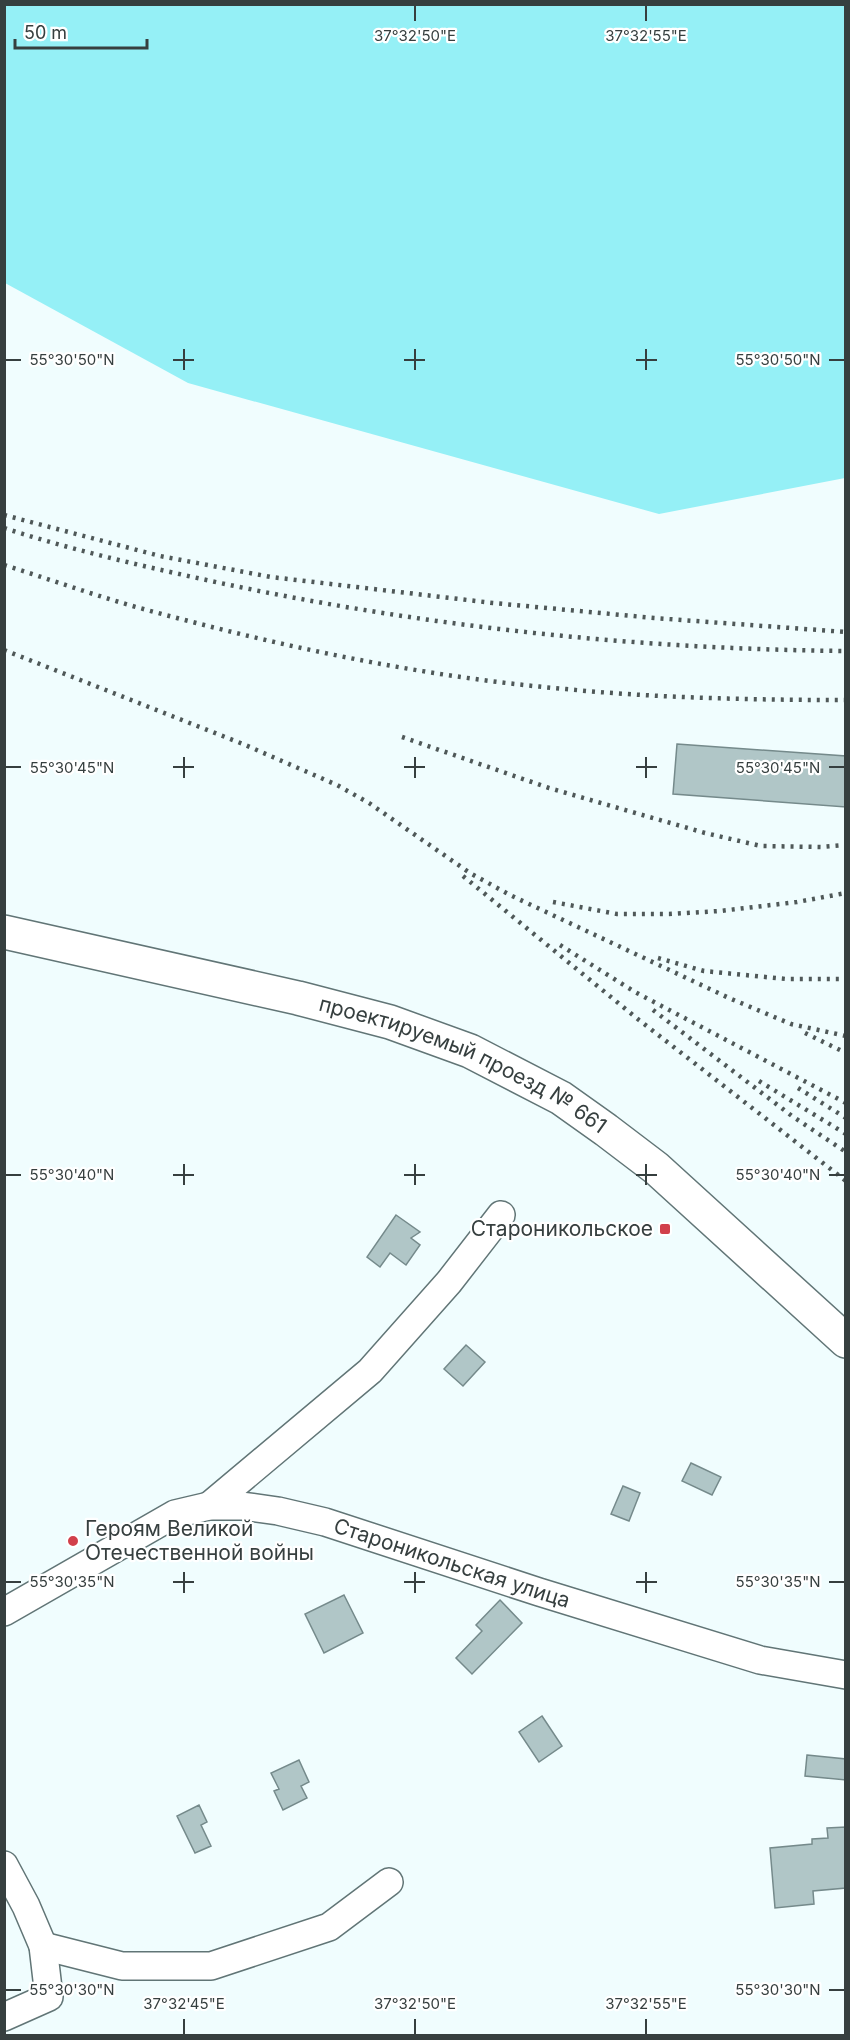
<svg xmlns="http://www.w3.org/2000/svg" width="850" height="2040" font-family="Inter,sans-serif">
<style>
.green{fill:#95f0f6}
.building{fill:#b0c6c7;stroke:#758a8b;stroke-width:1.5}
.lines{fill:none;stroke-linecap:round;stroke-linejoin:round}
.minor-casing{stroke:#617576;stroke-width:30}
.major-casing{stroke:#617576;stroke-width:36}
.minor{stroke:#fff;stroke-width:27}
.major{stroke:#fff;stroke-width:33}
.rail{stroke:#4f5858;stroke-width:4.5;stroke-dasharray:3 6;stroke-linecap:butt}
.ticks{fill:none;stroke:#363f3f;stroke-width:2}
.poi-dot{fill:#d1404b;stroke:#fff;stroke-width:2}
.labels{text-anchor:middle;stroke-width:4.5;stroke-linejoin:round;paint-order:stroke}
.street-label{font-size:21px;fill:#363f3f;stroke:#fff}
.poi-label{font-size:21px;fill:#363f3f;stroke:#fff;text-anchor:end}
.ticks-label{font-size:15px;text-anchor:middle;fill:#363f3f;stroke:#fff;stroke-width:4.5;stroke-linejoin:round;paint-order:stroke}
</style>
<rect width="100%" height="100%" fill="#f0fdfe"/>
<path class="green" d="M4,5H845V478L659,514L188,383L5,283Z"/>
<path class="building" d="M677,744L846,756V807L673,794Z
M396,1215L420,1232L411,1238L420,1245L406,1265L390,1253L380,1267L367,1257Z
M466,1345L485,1362L463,1386L444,1369Z
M691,1463L721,1477L712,1495L682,1481Z
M623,1486L640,1493L629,1521L611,1514Z
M344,1595L363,1633L324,1653L305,1614Z
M500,1600L522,1623L472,1674L456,1658L482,1631L476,1625Z
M542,1716L562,1746L539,1762L519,1732Z
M807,1755L846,1759V1780L805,1776Z
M299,1760L309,1782L301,1786L307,1798L283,1810L274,1791L279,1789L271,1773Z
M199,1805L207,1822L201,1825L211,1846L195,1853L177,1816Z
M846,1827V1888L813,1891L814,1904L775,1908L770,1848L812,1844V1839L828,1838L827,1828Z"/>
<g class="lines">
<defs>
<g id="minor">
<path d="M209,1506L370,1371L449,1282L501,1215"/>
<path id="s1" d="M4,1612L175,1514L209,1506H242L278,1511L325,1522L539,1592L760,1660L846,1675"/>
<path d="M4,1865L26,1906L43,1946L49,1997L4,2017"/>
<path d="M43,1946L122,1966H211L329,1927L389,1882"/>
</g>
<g id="major">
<path id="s2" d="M4,932L298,998L390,1022L470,1051L561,1098L606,1130L656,1168L846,1341"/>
</g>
</defs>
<use href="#minor" class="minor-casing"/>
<use href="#major" class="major-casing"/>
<use href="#minor" class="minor"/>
<use href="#major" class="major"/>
<path class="rail" d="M4,515L160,556L271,577L493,603L654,618L846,632
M4,528C72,550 142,566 211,581C420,626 632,649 846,651
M4,565C52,580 99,597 147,610C283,647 424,677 565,689C658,698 752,700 846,700
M4,650L243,744L337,785L369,803L470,873L510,895L729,998L791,1024L846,1036
M402,737L549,788L705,833L761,846L821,847L846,845
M463,876L639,1020L846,1181
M553,902L617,914H669L720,911L797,902L846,893
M560,945L635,992L846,1103
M658,958L704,971L786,979H846
M653,1010L792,1116L846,1152
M805,1033L846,1053
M759,1081L846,1134
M798,1088L846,1118"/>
</g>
<path class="ticks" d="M415,6V21M646,6V21M184,349V370M415,349V370M646,349V370M6,360H21M173,360H194M404,360H425M636,360H657M829,360H844M184,757V778M415,757V778M646,757V778M6,767H21M173,767H194M404,767H425M636,767H657M829,767H844M184,1164V1185M415,1164V1185M646,1164V1185M6,1175H21M173,1175H194M404,1175H425M636,1175H657M829,1175H844M184,1572V1593M415,1572V1593M646,1572V1593M6,1582H21M173,1582H194M404,1582H425M636,1582H657M829,1582H844M6,1990H21M829,1990H844M184,2019V2034M415,2019V2034M646,2019V2034"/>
<g class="poi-dot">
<rect x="659" y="1223" width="12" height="12" rx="3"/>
<circle cx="73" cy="1541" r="6"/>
</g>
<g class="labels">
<g class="street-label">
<text dy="7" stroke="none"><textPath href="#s2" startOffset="480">проектируемый проезд № 661</textPath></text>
<text dy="7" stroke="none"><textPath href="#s1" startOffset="483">Староникольская улица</textPath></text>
</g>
<g class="poi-label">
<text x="653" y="1236">Староникольское</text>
<text x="85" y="1536" text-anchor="start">Героям Великой<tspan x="85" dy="24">Отечественной войны</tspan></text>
</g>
</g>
<g class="ticks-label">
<text x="415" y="41">37°32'50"E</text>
<text x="646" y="41">37°32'55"E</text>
<text x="72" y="365">55°30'50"N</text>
<text x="778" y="365">55°30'50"N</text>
<text x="72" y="773">55°30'45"N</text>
<text x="778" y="773">55°30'45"N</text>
<text x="72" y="1180">55°30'40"N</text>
<text x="778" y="1180">55°30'40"N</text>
<text x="72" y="1587">55°30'35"N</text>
<text x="778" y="1587">55°30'35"N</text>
<text x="72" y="1995">55°30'30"N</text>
<text x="778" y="1995">55°30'30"N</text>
<text x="184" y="2009">37°32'45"E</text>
<text x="415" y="2009">37°32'50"E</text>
<text x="646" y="2009">37°32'55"E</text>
</g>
<rect width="850" height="2040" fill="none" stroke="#363f3f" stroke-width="12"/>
<path d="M15 39v9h132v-9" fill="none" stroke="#363f3f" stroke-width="3"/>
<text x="24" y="39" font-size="18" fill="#363f3f" stroke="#ffffff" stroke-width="4.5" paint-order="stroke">50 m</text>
</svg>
